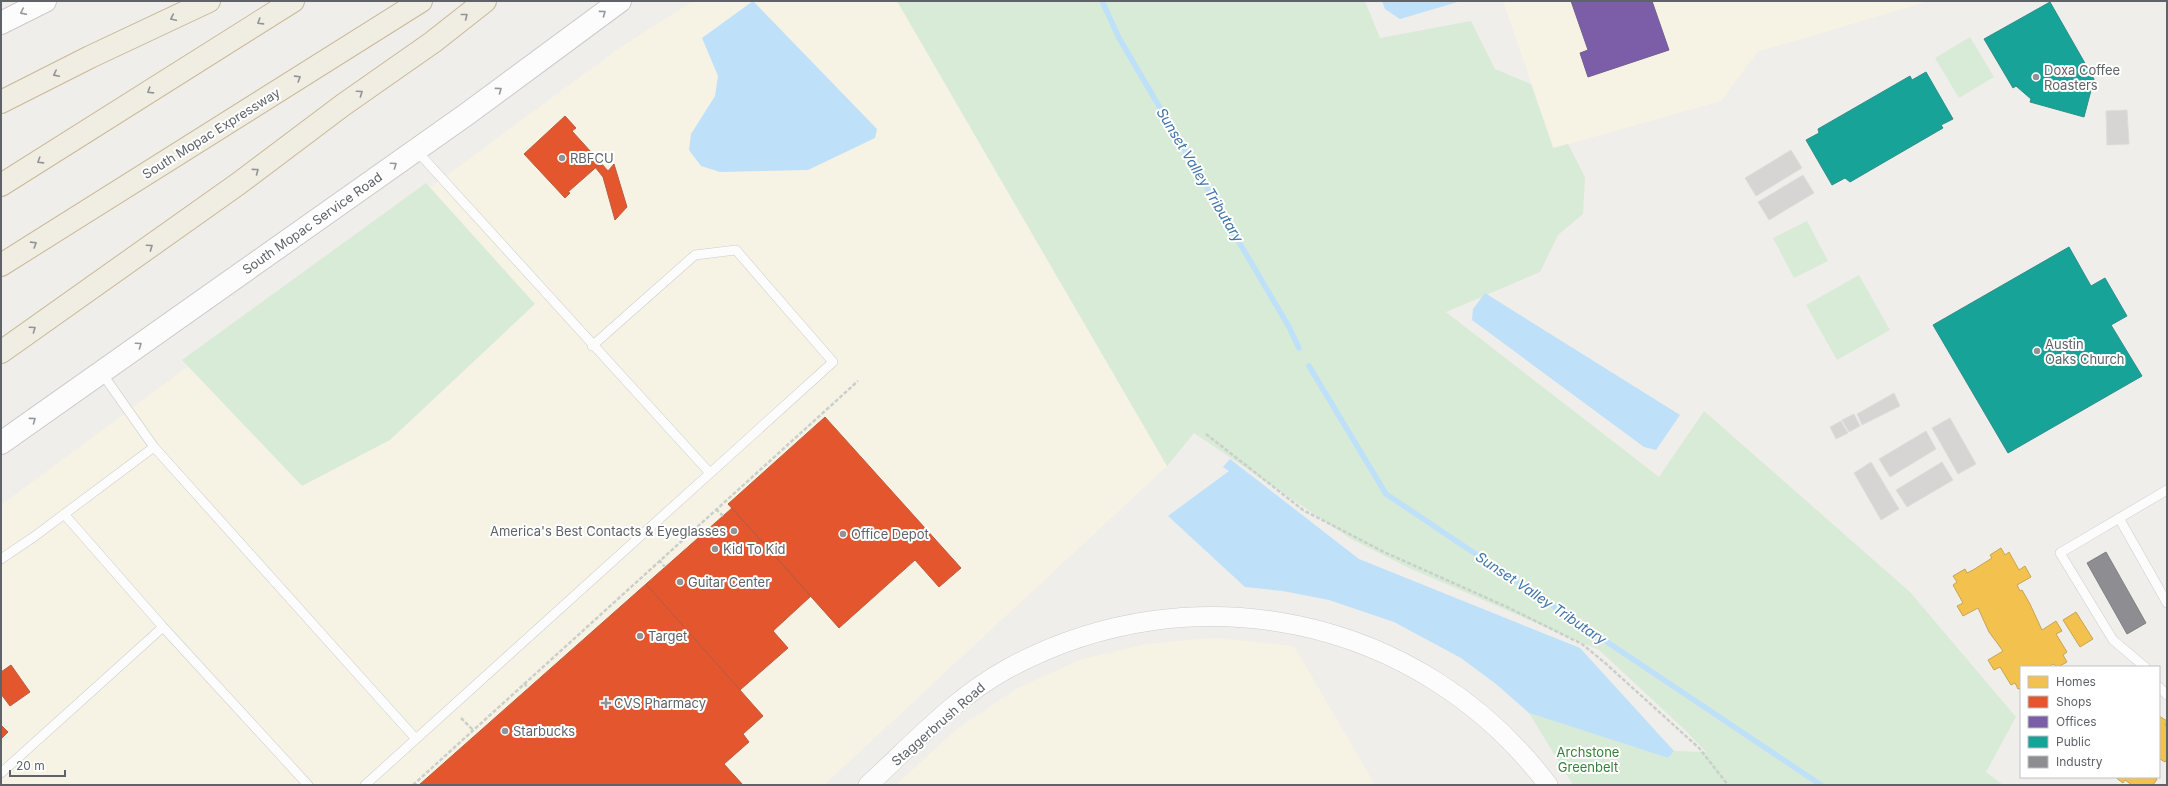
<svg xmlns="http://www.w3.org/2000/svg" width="2168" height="786" font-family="Inter,sans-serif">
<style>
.commercial{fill:#f7f3e4}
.green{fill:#d8ebd6}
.water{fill:#bfe0f9}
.homes{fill:#f2c14e;stroke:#c6a556}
.shops{fill:#e4572e;stroke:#bc5b3f}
.offices{fill:#7b5ea7;stroke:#736094}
.public{fill:#17a398;stroke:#2d908a}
.industry{fill:#8d8d92;stroke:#7f8085}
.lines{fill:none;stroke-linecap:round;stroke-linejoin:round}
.stream{stroke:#bfe0f9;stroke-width:5.5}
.building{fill:#d6d5d3;stroke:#deddd9}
.service-casing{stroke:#cbcccc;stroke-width:10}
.minor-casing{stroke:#cbcccc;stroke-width:20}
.secondary-casing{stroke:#cacacb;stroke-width:24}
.motorway-casing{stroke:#c8b996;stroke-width:24}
.path{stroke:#cacfcc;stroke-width:2.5;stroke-dasharray:4 2;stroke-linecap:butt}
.service{stroke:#fdfcfc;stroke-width:9}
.minor{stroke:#fdfcfc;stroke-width:19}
.secondary{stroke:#fdfcfc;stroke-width:22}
.motorway{stroke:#f0ede3;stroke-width:22}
.oneway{stroke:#96999c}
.oneway2{stroke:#929393}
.poi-dot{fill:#919496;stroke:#fff;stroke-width:1.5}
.labels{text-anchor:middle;stroke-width:4;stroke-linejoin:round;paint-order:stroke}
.poi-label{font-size:13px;fill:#5f6368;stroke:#fff;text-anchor:start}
.street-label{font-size:13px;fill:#5f6368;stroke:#fff}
.park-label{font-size:13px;fill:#348238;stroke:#fff}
.water-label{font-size:14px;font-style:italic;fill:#4174aa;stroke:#fff}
</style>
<rect width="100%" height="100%" fill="#efeeea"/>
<path class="commercial" d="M693,1H897L1167,466L824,785H1V505L618,49Z
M1503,1H1929L1757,52L1721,101L1554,148Z
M1213,638L1294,646L1375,785H896L958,728L1016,689L1082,659L1147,644Z"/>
<path class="green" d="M897,1H1365L1380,38L1471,21L1495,69L1531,84L1553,148L1568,144L1585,177L1583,214L1558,235L1540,272L1446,312L1659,477L1704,411L1910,592L2016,717L1986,772L2003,785H1573L1529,713L1668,758L1674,751L1706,752L1685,730L1599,650L1409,568L1351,539L1194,433L1167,466Z
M1970,37L1994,77L1959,98L1935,58Z
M426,183L535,304L390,440L302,486L182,360Z
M1807,221L1828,261L1794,278L1773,238Z
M1859,275L1890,330L1837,360L1806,305Z"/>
<path class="water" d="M753,1L877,129L875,138L808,170L720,172L701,166L689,150L691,134L715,96L718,76L702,38Z
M1382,1H1461L1400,19L1385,9Z
M1485,293L1680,415L1656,450L1644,447L1472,320L1473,309Z
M1230,459L1359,559L1580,648L1674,751L1668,758L1529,713L1496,684L1461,658L1394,622L1329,600L1283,591L1245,587L1168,516L1229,471L1223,467Z"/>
<path class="homes" d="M2001,548L2005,555L2009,552L2019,570L2025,566L2031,577L2017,585L2020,591L2022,590L2030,604L2042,630L2056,621L2062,631L2056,634L2067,652L2063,655L2067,662L2058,667L2053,664L2049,667H2021V688L2018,689L2015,683L2011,685L2000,667L1994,670L1988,660L2003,651L1989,632L1978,608L1963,616L1957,606L1963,603L1953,585L1957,582L1953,576L1965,569L1967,573L1973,570L1992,558L1990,555Z
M2076,612L2093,639L2080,647L2063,620Z
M2159,716L2167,721L2165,725L2167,726V759L2165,762L2160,759L2159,761Z
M2115,777H2154L2157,779L2153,785H2132L2125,780L2123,783Z"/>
<path class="shops" d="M565,116L576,128L572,131L601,163L568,192L570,193L565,198L524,154Z
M601,163L608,171L614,164L627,207L615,220L603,177L595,167Z
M825,417L961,568L939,587L915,560L839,628L728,504Z
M732,508L811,596L773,631L788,648L740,690L646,584Z
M646,584L763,716L743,734L749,742L724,764L743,785H419Z
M11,665L30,692L10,706L1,694V672Z
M1,725L8,732L1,739Z"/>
<path class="offices" d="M1571,1H1652L1669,50L1588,77L1580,53L1588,50Z"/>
<path class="public" d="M2050,2L2094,79L2084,117L2030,102L2031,99L2016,86L2013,88L1984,39Z
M1926,72L1953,119L1941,125L1943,128L1850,182L1845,178L1832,185L1806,140L1819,133L1818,129L1910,76L1912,80Z
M2069,247L2091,286L2105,278L2127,316L2111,325L2142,376L2008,453L1933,325Z"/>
<path class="industry" d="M2106,552L2146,623L2127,634L2087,563Z"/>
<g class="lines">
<path class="stream" d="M1102,1L1119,38L1289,327L1299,348
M1309,366L1386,494L1821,785"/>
</g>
<path class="building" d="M2127,110L2129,144L2107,145L2106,111Z
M1791,150L1802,168L1756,196L1745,178Z
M1803,175L1814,193L1769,220L1758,202Z
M1894,393L1900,406L1862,425L1857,414Z
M1854,414L1860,426L1849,432L1842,420Z
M1950,418L1976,464L1958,474L1932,428Z
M1841,421L1848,433L1836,439L1830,427Z
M1926,431L1936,449L1890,477L1879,459Z
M1871,462L1899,509L1881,520L1854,473Z
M1942,462L1953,480L1907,507L1896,490Z"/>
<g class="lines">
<defs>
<path id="service" d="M416,150L709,472
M154,447L416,739
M64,514L163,627L308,785
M2119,518L2167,603
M1,559L35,536L154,447L101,372
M2145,667L2113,640L2060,553L2167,490
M2159,687L2167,695
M1,773L163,627
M365,785L833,362L736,250L695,255L592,346"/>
<path id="minor" d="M868,785C912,745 954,698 1007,669C1192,568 1421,616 1548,785"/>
<path id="secondary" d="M1,23L45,1
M1,443L467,114L620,1"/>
<path id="motorway" d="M1,102L90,57L209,1
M1,185L293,1
M1,265L421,1
M1,352L238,184L343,105L433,42L485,1"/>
</defs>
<use href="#service" class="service-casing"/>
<use href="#minor" class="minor-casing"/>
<use href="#secondary" class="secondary-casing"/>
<use href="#motorway" class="motorway-casing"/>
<path class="path" d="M1206,434L1303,510L1384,552L1507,607L1582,644L1604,662L1699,748L1728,785
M716,509L723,516
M695,528L701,535
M659,560L665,567
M524,683L528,688
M461,718L473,730
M413,785L858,381"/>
<use href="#service" class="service"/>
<use href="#minor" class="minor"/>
<use href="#secondary" class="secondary"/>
<use href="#motorway" class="motorway"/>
</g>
<defs><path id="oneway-chevron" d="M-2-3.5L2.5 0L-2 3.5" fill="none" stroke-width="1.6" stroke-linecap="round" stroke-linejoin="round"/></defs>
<g class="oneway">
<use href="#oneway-chevron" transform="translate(23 12) rotate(154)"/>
<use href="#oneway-chevron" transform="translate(603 13) rotate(-36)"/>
<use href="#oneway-chevron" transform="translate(499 90) rotate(-36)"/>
<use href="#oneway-chevron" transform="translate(394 165) rotate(-35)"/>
<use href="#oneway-chevron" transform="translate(139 345) rotate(-35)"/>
<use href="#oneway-chevron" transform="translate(33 420) rotate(-36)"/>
</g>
<g class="oneway2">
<use href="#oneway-chevron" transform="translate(465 16) rotate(-38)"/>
<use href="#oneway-chevron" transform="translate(173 18) rotate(155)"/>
<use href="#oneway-chevron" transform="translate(260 22) rotate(148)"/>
<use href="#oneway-chevron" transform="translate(56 74) rotate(153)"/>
<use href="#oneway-chevron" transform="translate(298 78) rotate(-32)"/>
<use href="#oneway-chevron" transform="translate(150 91) rotate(148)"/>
<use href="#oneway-chevron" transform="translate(360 93) rotate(-35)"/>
<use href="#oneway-chevron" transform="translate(40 161) rotate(148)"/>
<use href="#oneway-chevron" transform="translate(256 171) rotate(-37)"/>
<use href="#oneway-chevron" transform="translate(34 244) rotate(-32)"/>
<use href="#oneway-chevron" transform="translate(150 247) rotate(-35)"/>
<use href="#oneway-chevron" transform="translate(33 329) rotate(-35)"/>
</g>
<g class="poi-dot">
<circle cx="2036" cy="77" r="4"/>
<circle cx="562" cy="158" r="4"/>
<circle cx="2037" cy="351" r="4"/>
<circle cx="734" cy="531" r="4"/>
<circle cx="843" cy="534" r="4"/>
<circle cx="715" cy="549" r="4"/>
<circle cx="680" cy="582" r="4"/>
<circle cx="640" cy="636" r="4"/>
<path d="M604 697h4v4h4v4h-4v4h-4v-4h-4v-4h4z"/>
<circle cx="505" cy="731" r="4"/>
</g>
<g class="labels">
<g class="poi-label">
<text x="2044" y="75">Doxa Coffee<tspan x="2044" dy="15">Roasters</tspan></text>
<text x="570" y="163">RBFCU</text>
<text x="2045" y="349">Austin<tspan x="2045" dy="15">Oaks Church</tspan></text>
<text x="726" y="536" text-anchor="end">America's Best Contacts &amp; Eyeglasses</text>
<text x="851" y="539">Office Depot</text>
<text x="723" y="554">Kid To Kid</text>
<text x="688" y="587">Guitar Center</text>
<text x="648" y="641">Target</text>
<text x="614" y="708">CVS Pharmacy</text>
<text x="513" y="736">Starbucks</text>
</g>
<g class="street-label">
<text transform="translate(211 133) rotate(-32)" y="5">South Mopac Expressway</text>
<text transform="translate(312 223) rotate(-35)" y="5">South Mopac Service Road</text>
<text transform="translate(938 724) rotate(-41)" y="5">Staggerbrush Road</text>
</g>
<g class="park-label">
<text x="1588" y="757">Archstone<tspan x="1588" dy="15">Greenbelt</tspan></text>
</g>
<g class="water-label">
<text transform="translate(1200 175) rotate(59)" y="5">Sunset Valley Tributary</text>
<text transform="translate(1541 598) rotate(34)" y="5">Sunset Valley Tributary</text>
</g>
</g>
<rect width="2168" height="786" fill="none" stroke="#5f6368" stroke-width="4"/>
<rect x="2020" y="666" width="140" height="112" fill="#ffffff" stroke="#bfc1c3"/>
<rect x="2028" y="676" width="20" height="12" fill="#f2c14e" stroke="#bfc1c3"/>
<text x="2056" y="686" font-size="12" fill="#5f6368">Homes</text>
<rect x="2028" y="696" width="20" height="12" fill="#e4572e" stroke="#bfc1c3"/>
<text x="2056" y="706" font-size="12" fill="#5f6368">Shops</text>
<rect x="2028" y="716" width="20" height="12" fill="#7b5ea7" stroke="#bfc1c3"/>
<text x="2056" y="726" font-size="12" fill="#5f6368">Offices</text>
<rect x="2028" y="736" width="20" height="12" fill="#17a398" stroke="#bfc1c3"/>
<text x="2056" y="746" font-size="12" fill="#5f6368">Public</text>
<rect x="2028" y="756" width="20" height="12" fill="#8d8d92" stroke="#bfc1c3"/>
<text x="2056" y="766" font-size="12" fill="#5f6368">Industry</text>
<path d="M10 770v6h55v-6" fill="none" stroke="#5f6368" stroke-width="2"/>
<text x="16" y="770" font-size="12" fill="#5f6368" stroke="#ffffff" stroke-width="3" paint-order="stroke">20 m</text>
</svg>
